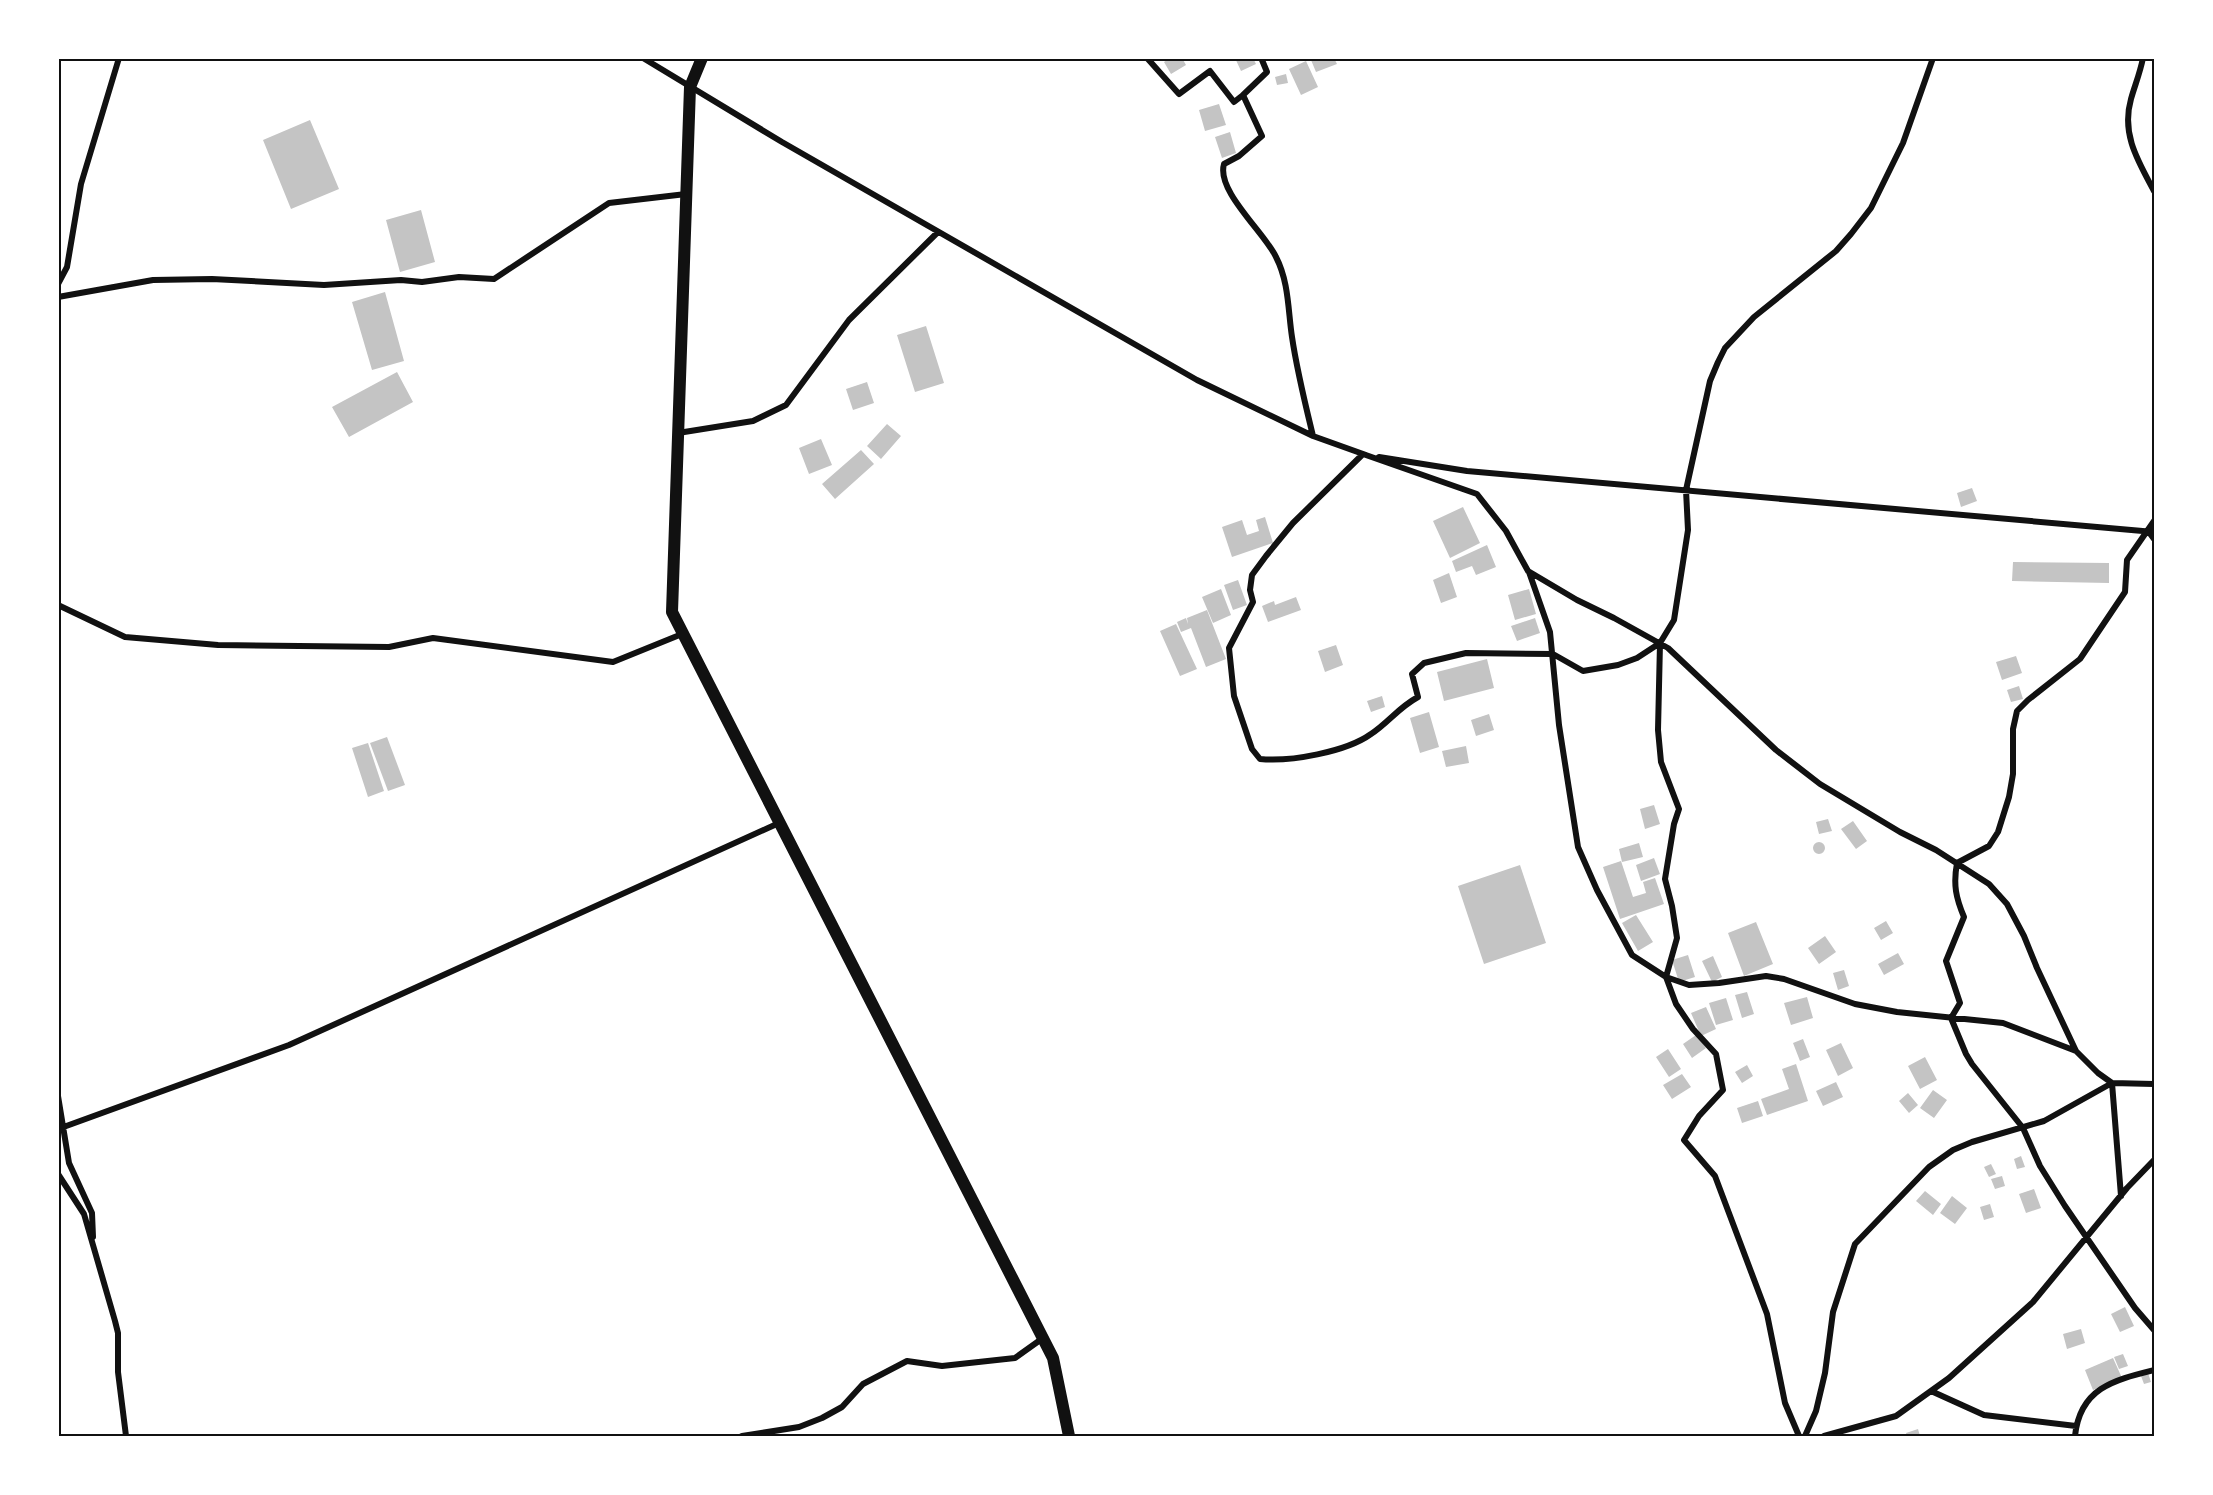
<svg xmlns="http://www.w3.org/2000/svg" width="2213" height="1495" font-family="'Exo 2',sans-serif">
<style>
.building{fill:#c4c4c4}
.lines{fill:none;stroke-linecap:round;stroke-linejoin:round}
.minor{stroke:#111;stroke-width:6}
.secondary{stroke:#111;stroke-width:12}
.neatline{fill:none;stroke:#111;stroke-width:2}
</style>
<rect width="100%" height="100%" fill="#fff"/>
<path class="building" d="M1170,58H1182L1186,65L1171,74L1164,62Z
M1235,58H1253L1256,64L1241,71Z
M1315,58H1334L1337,64L1316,72L1311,60Z
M1306,61L1318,87L1301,95L1289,69Z
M1286,74L1288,83L1277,85L1275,77Z
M1219,104L1226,125L1205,131L1199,110Z
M310,120L339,189L291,209L263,140Z
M1230,132L1236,153L1222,158L1215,137Z
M421,210L435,262L400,272L386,220Z
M385,292L404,361L372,370L352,302Z
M926,326L944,383L915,392L897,335Z
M397,372L413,402L349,437L332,407Z
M867,382L874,403L853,410L846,389Z
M887,424L901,436L881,459L867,446Z
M821,439L832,465L809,474L799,448Z
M861,450L874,464L835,499L822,484Z
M1972,488L1977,501L1961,507L1957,493Z
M1463,507L1480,543L1450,558L1433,521Z
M1265,517L1273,543L1232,557L1222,527L1242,520L1247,535L1259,531L1256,520Z
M1487,545L1496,567L1476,575L1472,566L1456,572L1452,561Z
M2013,562L2109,563V583L2012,581Z
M1449,573L1457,597L1441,603L1433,580Z
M1238,580L1247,605L1233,610L1224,585Z
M1221,589L1231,615L1213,623L1202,597Z
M1529,589L1536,614L1515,620L1508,595Z
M1296,597L1301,610L1268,622L1262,606L1274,601L1275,605Z
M1207,610L1226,659L1206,667L1191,628L1181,632L1177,622L1186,618L1188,624L1187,618Z
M1535,618L1540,633L1517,641L1511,626Z
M1176,624L1197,669L1180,676L1160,631Z
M1336,645L1343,665L1325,672L1318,651Z
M2016,656L2022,673L2002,680L1996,662Z
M1487,659L1494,688L1444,701L1437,672Z
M2019,686L2023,699L2011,702L2007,690Z
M1382,696L1385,707L1371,712L1367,701Z
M1429,712L1439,747L1420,753L1410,718Z
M1489,714L1494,730L1476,736L1471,720Z
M387,737L405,785L388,791L370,743Z
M368,743L384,791L368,797L352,748Z
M1466,746L1469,763L1446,767L1442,751Z
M1654,805L1660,824L1645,829L1640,809Z
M1828,819L1832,831L1819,834L1816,822Z
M1853,821L1867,841L1856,849L1841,829Z
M1813 848a6 6 0 1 1 12 0a6 6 0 1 1-12 0Z
M1639,843L1643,857L1622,862L1619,849Z
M1654,858L1660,874L1641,881L1636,865Z
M1621,861L1633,897L1646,893L1643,882L1655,878L1664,904L1620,919L1603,867Z
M1520,865L1546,943L1484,964L1458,886Z
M1636,915L1653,942L1638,951L1622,923Z
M1886,921L1893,933L1881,940L1874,928Z
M1756,922L1773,964L1744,976L1728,933Z
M1825,936L1836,952L1819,964L1808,948Z
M1898,953L1904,964L1884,975L1878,964Z
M1688,955L1695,977L1679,982L1672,960Z
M1713,956L1722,977L1712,982L1702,961Z
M1844,970L1849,986L1838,990L1833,973Z
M1747,992L1754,1014L1742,1018L1735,995Z
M1807,997L1813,1018L1791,1025L1784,1003Z
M1726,998L1733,1020L1716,1025L1709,1003Z
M1706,1007L1716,1029L1701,1036L1691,1013Z
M1696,1035L1706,1048L1692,1058L1683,1044Z
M1803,1039L1810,1057L1800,1061L1793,1043Z
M1841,1043L1853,1068L1838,1076L1826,1050Z
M1668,1049L1681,1069L1669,1077L1656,1057Z
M1925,1057L1937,1080L1920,1089L1908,1066Z
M1796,1064L1808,1101L1767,1115L1761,1099L1789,1089L1782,1069Z
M1747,1065L1753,1076L1742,1083L1735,1072Z
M1682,1074L1691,1087L1672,1099L1663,1085Z
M1836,1082L1843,1097L1823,1106L1816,1091Z
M1933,1090L1947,1100L1934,1118L1920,1108Z
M1908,1093L1918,1105L1909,1113L1899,1101Z
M1758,1101L1763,1116L1742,1123L1737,1108Z
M2021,1156L2025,1167L2017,1169L2014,1159Z
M1991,1164L1996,1174L1989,1177L1984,1167Z
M2002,1176L2005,1186L1995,1189L1991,1179Z
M2034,1189L2041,1208L2026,1213L2019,1194Z
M1925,1191L1941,1204L1933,1215L1916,1201Z
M1952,1196L1967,1208L1955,1224L1940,1213Z
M1990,1204L1994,1217L1984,1220L1980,1207Z
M2125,1307L2134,1326L2120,1332L2111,1314Z
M2081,1329L2085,1343L2067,1349L2063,1334Z
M2123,1354L2128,1366L2119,1369L2114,1357Z
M2113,1358L2122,1378L2093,1390L2085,1370Z
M2148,1373L2151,1382L2144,1384L2141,1376Z
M1918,1429L1920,1436H1907L1906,1433Z"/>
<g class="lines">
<path class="minor" d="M643,58L782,142L1197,380L1313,436L1366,455
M1147,58L1179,94L1210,71L1234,102L1243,95
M1265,58L1262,60L1267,72L1243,95L1262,136L1239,156L1224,164C1216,191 1265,233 1276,257C1289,282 1288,311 1292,337C1297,371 1305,403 1313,436
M1933,58L1903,143L1871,208L1851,234L1836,251L1754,317L1725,348L1718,362L1710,381L1686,490L1688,530L1674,620L1660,643L1637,658L1618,665L1583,671L1553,654L1466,653L1424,663L1412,674L1418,697C1398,708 1389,722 1371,734C1346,752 1290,762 1260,759L1252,749L1234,696L1229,648L1253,602L1250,590L1252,575L1266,556L1293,523L1363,454L1477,494L1506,531L1528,571L1577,600L1614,618L1668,648L1776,750L1820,784L1900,832L1936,850L1989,884L2007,904L2024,936L2037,968L2076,1051L2098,1073L2112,1083L2154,1084
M2143,58C2140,73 2135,85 2131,99C2121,134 2138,161 2154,191
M58,284L67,267L81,184L119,58
M58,297L153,280L212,279L324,285L401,280L422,282L459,277L494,279L609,203L686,194
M678,433L753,421L786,405L849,320L938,232
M1379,457L1467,471L2154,532
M2154,521L2127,560L2125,592L2080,659L2028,700L2017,711L2013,729V774L2009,797L1998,832L1989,846L1957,863C1953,885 1956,898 1964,917L1946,961L1960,1003L1951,1018L1966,1054L1972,1064L2023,1128L2040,1166L2065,1206L2135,1308L2154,1330
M2148,531L2154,539
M1529,572L1550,632L1559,725L1578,847L1597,890L1632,955L1666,977L1689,985L1719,983L1766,976L1784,979L1855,1004L1897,1012L2003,1023L2076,1051
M58,605L125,637L218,645L389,647L433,638L613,662L682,634
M1660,643L1658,730L1661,762L1679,809L1674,824L1665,879L1672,906L1677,938L1666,977L1676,1004L1693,1029L1716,1054L1723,1090L1699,1116L1684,1140L1715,1176L1767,1314L1785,1403L1799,1436
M58,1096L69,1163L92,1213L93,1237
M58,1129L289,1045L779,823
M58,1174L84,1214L115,1321L118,1333V1372L126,1436
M1931,1391L1984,1415L2076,1426
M742,1436L799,1427L822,1418L842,1407L863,1384L907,1361L942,1366L1015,1358L1043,1338
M1805,1436L1816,1411L1825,1373L1833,1312L1855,1244L1929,1167L1953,1150L1972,1142L2044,1121L2112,1083L2121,1196
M1824,1436L1896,1416L1949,1378L2033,1302L2127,1188L2154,1160
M2075,1436C2080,1388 2114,1380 2154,1370"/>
<path class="secondary" d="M702,58L690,87L672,612L1053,1358L1069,1436"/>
</g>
<rect width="2213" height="1495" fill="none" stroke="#ffffff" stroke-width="120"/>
<rect x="60" y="60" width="2093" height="1375" class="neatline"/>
</svg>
